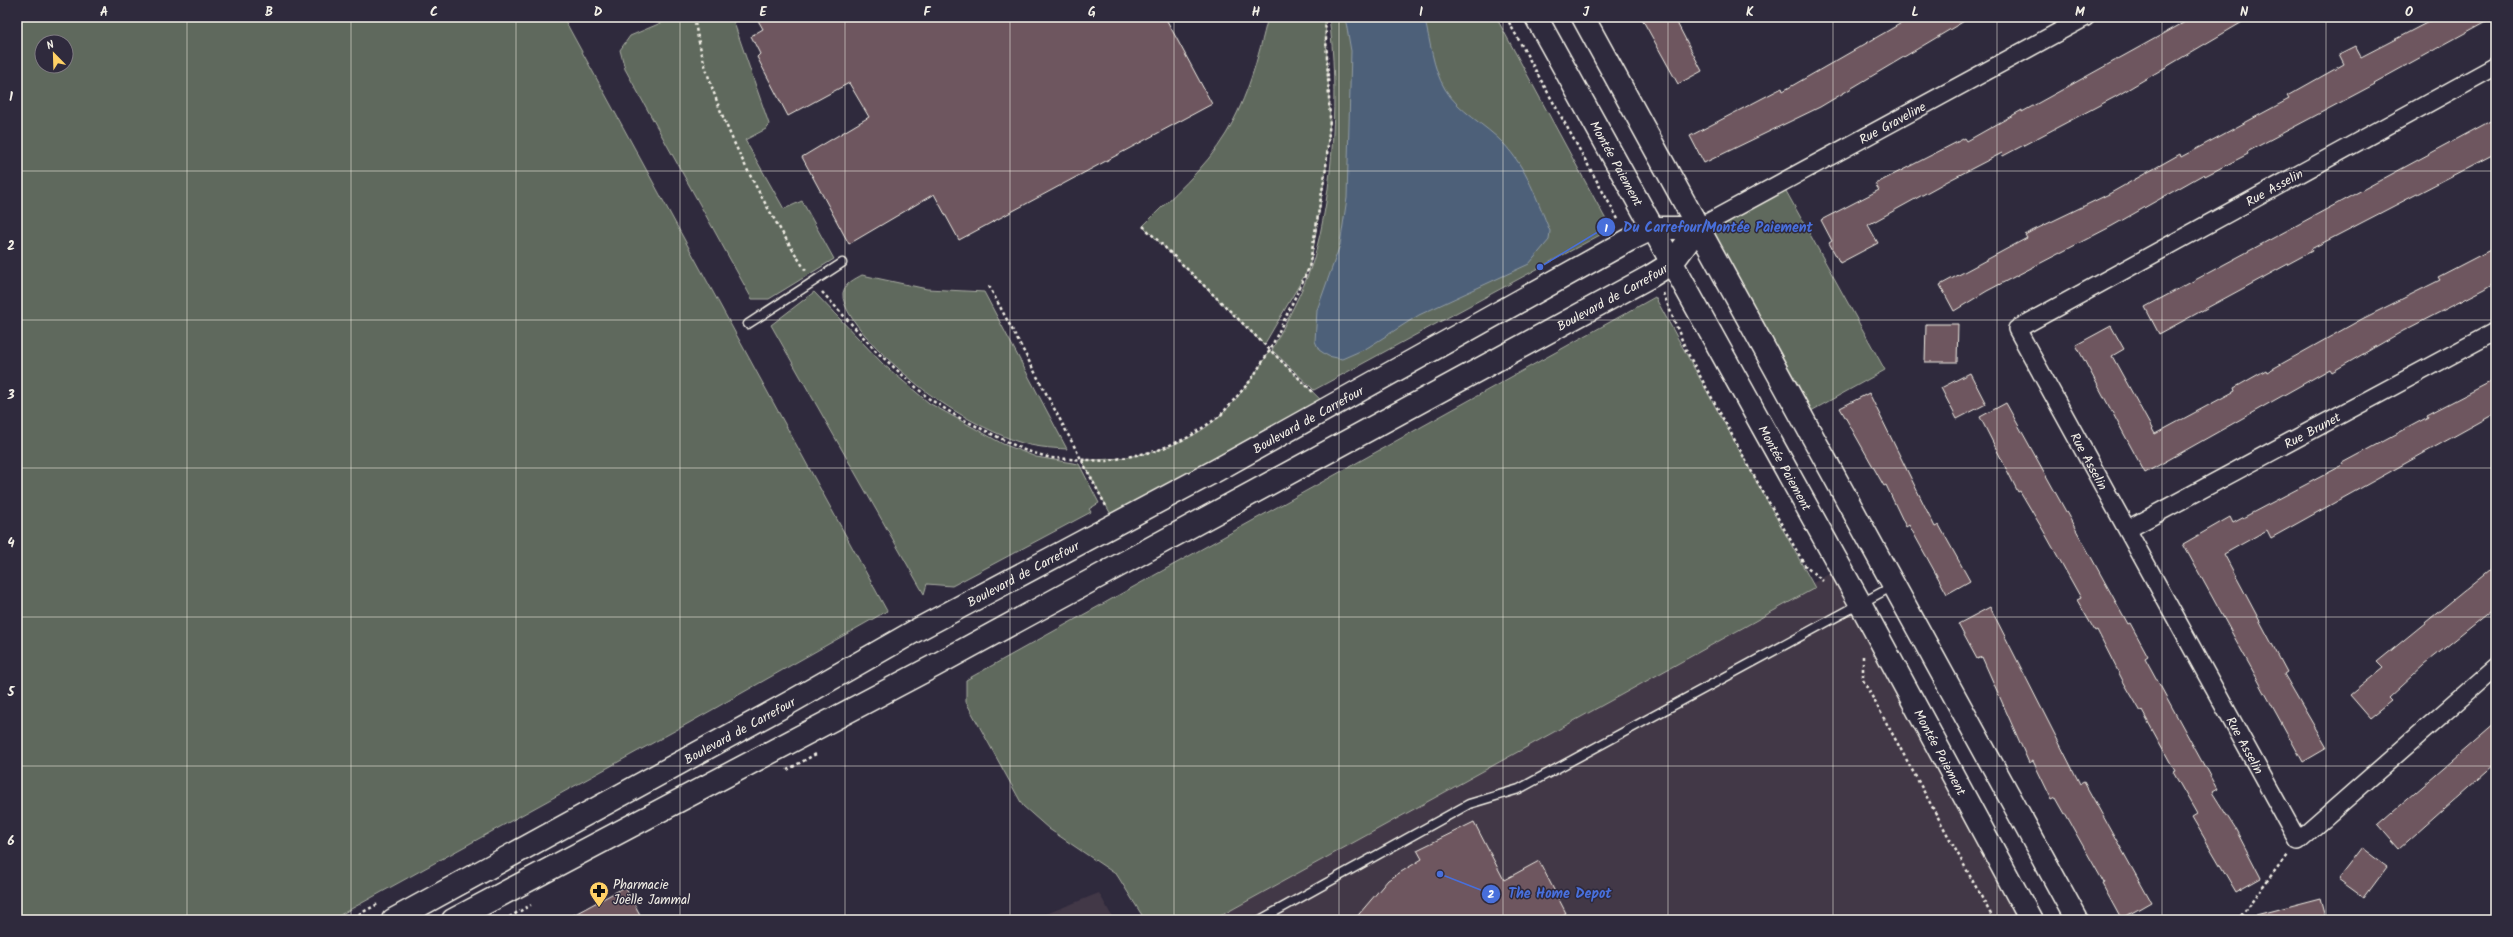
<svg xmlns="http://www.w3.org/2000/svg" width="2513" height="937" font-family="Kalam,sans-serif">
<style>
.built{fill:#423747}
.green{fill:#5e695d;stroke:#a9ada2;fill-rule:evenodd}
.water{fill:#4e6179;stroke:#909ba5}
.building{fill:#6e565f;stroke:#f4f1e8}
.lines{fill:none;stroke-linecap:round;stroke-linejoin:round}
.lane-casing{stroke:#f4f1e8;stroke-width:11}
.street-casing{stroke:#f4f1e8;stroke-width:20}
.secondary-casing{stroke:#f4f1e8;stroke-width:25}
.path{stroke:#f4f1e8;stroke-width:2.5;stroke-dasharray:3 3;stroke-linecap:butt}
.lane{stroke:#2f2a3d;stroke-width:8}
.street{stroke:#2f2a3d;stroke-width:17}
.secondary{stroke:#2f2a3d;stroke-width:22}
.grid{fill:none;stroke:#f4f1e8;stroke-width:1;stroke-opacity:0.55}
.labels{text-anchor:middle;stroke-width:3;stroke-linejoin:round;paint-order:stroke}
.street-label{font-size:13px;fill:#f4f1e8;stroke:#2f2a3d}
.poi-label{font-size:13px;fill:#f4f1e8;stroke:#2f2a3d;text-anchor:start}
.leader{fill:none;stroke:#486fdb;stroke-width:1.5}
.callout-dot{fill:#486fdb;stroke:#2f2a3d;stroke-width:1.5}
.mark-label{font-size:12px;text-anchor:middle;font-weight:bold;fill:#fff}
.callout-label{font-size:14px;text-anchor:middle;font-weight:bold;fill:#486fdb;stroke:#2f2a3d;stroke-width:3;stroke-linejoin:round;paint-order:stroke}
.neatline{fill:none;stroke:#f4f1e8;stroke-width:1.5}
.grid-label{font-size:13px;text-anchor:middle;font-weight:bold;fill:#f4f1e8}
</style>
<rect width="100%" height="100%" fill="#2f2a3d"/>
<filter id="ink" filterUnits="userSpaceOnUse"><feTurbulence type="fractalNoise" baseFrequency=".025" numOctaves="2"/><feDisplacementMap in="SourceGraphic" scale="8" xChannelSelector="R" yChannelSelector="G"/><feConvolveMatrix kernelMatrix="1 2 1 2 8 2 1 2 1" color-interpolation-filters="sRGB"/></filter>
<g filter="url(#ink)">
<path class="built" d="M1840,568L2031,920H1199Z
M1099,893L1114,920H1031Z"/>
<path class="green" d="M17,17H563L887,611L689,723L331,920H17ZM42,42H66V66H42Z
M675,17H732L769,124L766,129L745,140L784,209L802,201L834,259L769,299H752L625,69L620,50L630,36Z
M1268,17H1325L1330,119L1326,168L1314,244L1309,268L1264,345L1143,226C1171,197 1205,169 1226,134C1248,97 1258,58 1268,17Z
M1329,17H1496L1611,229L1314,390L1272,350C1286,321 1303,292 1313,261C1334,192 1339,89 1329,17Z
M1781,182L1885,370L1802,416L1698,228Z
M862,275L927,289L984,292L1067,449C1049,448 1033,447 1016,441C986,430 954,412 928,393C907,377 840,321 843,293C845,283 855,279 862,275Z
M814,292L883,364L929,403L1003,444L1036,457L1079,464L1099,503L1089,509L1091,512L952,586L927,584L924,594L771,325Z
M1655,297L1815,588L1213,920H1145L1117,875L1049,829L1023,806L966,702V680Z
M1270,350L1329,408L1116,524L1082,460C1129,461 1185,449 1220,416C1240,397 1256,373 1270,350Z"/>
<path class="water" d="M1345,17H1424C1431,42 1432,67 1445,89C1458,111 1486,125 1503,143C1527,168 1537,200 1550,231L1549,240L1529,264L1419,315L1367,348L1342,359L1328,356L1319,350L1315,341L1317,310L1340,245L1347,198L1351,51Z"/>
<path class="building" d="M756,17H1165L1212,104L959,240L934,194L849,244L802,157L869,117L849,83L788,116L757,57L760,54L751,36L763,29Z
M1641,17H1674L1702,71L1678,84Z
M1912,17H1971L1820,107L1704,163L1690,136L1782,88L1783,91Z
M2194,17H2251L2115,97L2003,156L2002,153L1946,182L1868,225L1878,243L1840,263L1829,243L1832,241L1821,220L1879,190L1875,184L1965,138L1967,141L2022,110V112Z
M2438,17H2494L2374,83L2375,84L2247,152L2248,154L2205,176L2204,174L2112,226L1987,291L1954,311L1940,285L2027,238L2025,235L2032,231L2109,194L2180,154L2181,157L2289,99L2287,96L2344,64L2339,54L2355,46L2361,57Z
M2496,118V153L2311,249L2312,251L2159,334L2145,307Z
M2496,247V282L2485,289L2403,331L2332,372L2330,369L2145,473L2076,345L2111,326L2124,349L2112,356L2155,434L2235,391L2234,388L2266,370L2267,372L2362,319L2440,280L2438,277Z
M1926,324H1958L1957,362H1925Z
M1970,373L1986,404L1957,419L1941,388Z
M2496,379V413L2271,538L2267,530L2224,554L2287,672L2284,674L2327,748L2303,762L2183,544L2230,517L2233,523L2343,465L2342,463L2428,417L2427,415Z
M1869,393L1935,527L1939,525L1970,581L1947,594L1909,525L1906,527L1886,485L1884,486L1840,408Z
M2006,403L2128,624L2130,623L2148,656L2145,658L2217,789L2212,792L2236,830L2261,878L2236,892L2192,817L2197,814L2173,772L2175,771L2142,711L2141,712L2123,681L2097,630L2095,631L2077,600L2081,598L2043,530L2020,491L2018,492L1980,417Z
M2496,565V607L2425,664L2388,698L2391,701L2370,718L2350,695L2383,668L2377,662Z
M1990,607L2080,784L2084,782L2151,902L2121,919L2102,884L2104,883L2056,798L2052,800L2033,761L2029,763L1982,657L1977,659L1958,624Z
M2496,723V763L2399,849L2378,825Z
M1474,822L1504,880L1539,861L1566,913L1553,920H1354L1388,880L1422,859L1417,850Z
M2362,848L2387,867L2364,898L2338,879Z
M625,887L643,920H564Z
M2321,898L2327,920H2257L2256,915Z"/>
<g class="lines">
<defs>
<path id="lane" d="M748,324L842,263
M1260,920L1469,804L1519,789L1893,586
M2493,920L2496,917"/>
<g id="street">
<path id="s1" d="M2496,66L2017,329L2298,841L2496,667"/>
<path id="s2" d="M1698,228L2086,17"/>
<path id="s3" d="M2128,529L2496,331"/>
</g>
<g id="secondary">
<path id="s4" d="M1536,17L1860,603L2031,920"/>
<path d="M1583,17L2077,920"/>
<path id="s5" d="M393,920L789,703L915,631L1217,470L1629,240L1654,228H1698"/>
<path id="s6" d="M453,920L934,666L1651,276L1672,263L1698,228"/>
</g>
</defs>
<use href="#lane" class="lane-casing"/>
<use href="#street" class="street-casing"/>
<use href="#secondary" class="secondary-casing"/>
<path class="path" d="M694,17C709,108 757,194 806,271
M1506,17L1619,221
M1143,226L1313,392
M989,286L1106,506
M822,292L877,352L928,398L958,417L1024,450L1051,458L1107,461L1156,451L1189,437L1220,416L1251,380L1270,350L1309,268L1326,168L1330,119L1325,17
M1663,293L1686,350L1759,485L1806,567L1823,581
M1863,656V680L1994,920
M787,770L816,754
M348,920L378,904
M504,920L531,905
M2237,920L2287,855"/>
<use href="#lane" class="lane"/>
<use href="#street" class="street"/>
<use href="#secondary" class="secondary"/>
</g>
</g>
<path class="grid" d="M187,17V920M351,17V920M516,17V920M680,17V920M845,17V920M1010,17V920M1174,17V920M1339,17V920M1503,17V920M1668,17V920M1833,17V920M1997,17V920M2162,17V920M2326,17V920M17,171H2496M17,320H2496M17,468H2496M17,617H2496M17,766H2496"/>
<defs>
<symbol id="pharmacy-pin" viewBox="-11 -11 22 30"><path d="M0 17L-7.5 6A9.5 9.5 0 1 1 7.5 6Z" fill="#ffd166" stroke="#2f2a3d"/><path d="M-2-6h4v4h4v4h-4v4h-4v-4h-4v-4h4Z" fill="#111"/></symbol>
</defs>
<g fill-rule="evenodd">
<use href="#pharmacy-pin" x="588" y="880" width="22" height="30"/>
</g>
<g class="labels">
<g class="street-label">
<text dy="5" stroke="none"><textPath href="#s2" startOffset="221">Rue Graveline</textPath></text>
<text dy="5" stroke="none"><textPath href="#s4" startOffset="167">Montée Paiement</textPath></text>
<text transform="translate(2274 187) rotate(-29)" y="5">Rue Asselin</text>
<text dy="5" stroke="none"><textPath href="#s6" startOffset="1316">Boulevard de Carrefour</textPath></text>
<text dy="5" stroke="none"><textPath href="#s5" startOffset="1043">Boulevard de Carrefour</textPath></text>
<text dy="5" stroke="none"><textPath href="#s3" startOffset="209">Rue Brunet</textPath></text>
<text dy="5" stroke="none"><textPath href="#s1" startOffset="697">Rue Asselin</textPath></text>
<text dy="5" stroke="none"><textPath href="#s4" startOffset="515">Montée Paiement</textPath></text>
<text dy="5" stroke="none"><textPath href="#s5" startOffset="719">Boulevard de Carrefour</textPath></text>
<text dy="5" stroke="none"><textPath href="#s5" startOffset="395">Boulevard de Carrefour</textPath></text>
<text dy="5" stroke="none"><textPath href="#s1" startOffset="1021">Rue Asselin</textPath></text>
<text dy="5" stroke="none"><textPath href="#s4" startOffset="839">Montée Paiement</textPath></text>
</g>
<g class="poi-label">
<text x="613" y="889">Pharmacie<tspan x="613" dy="15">Joëlle Jammal</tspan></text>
</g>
</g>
<path class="leader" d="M1540 267L1606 227M1440 874L1491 894"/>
<g class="callout-dot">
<circle cx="1540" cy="267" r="4"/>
<circle cx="1440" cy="874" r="4"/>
<circle cx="1606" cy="227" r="10"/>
<circle cx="1491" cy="894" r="10"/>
</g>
<g class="mark-label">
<text x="1606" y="232">1</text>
<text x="1491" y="898">2</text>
</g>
<g class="callout-label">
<text x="1718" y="232">Du Carrefour/Montée Paiement</text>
<text x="1560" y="898">The Home Depot</text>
</g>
<rect width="2513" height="937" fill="none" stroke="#2f2a3d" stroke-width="44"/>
<g transform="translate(54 54) rotate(337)"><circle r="19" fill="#2f2a3d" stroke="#7e7a81"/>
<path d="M0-3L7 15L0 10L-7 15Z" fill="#ffd166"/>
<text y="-6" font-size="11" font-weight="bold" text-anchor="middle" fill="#f4f1e8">N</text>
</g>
<rect x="22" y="22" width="2469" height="893" class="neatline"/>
<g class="grid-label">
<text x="104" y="16">A</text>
<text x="269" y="16">B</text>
<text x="434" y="16">C</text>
<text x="598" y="16">D</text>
<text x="763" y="16">E</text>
<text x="927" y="16">F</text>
<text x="1092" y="16">G</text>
<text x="1256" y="16">H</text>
<text x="1421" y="16">I</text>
<text x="1586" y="16">J</text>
<text x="1750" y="16">K</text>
<text x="1915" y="16">L</text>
<text x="2080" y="16">M</text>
<text x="2244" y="16">N</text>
<text x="2409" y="16">O</text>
<text x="11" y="101">1</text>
<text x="11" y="250">2</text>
<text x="11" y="399">3</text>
<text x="11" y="547">4</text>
<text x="11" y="696">5</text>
<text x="11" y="845">6</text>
</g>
</svg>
